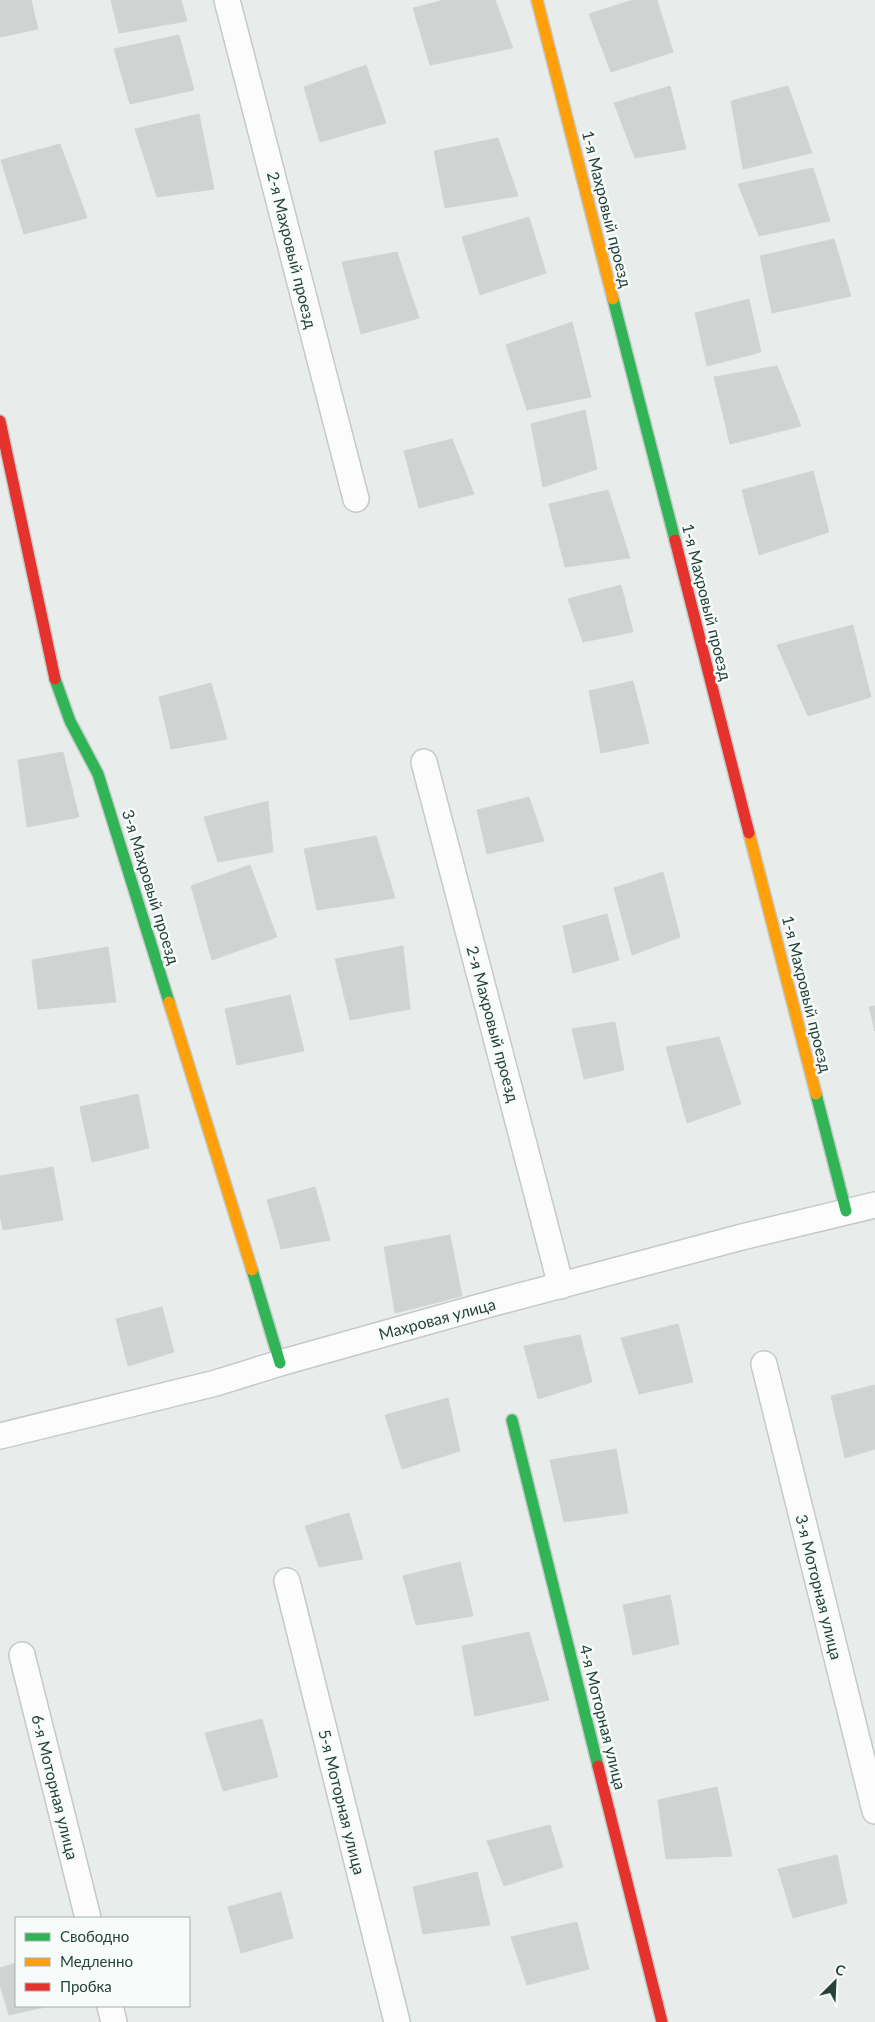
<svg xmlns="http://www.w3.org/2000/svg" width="875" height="2022" font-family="Lato,sans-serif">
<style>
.building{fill:#cfd4d2;stroke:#d1d6d4}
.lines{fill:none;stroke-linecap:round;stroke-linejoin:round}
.street-casing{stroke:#c5cac8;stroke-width:28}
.fast-casing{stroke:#c3cbc8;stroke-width:14}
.slow-casing{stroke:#c3cbc8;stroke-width:14}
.jam-casing{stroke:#c3cbc8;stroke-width:14}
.street{stroke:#fcfcfc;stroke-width:25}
.fast{stroke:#30b455;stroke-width:11}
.slow{stroke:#ff9f0a;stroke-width:11}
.jam{stroke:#e5322d;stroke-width:11}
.labels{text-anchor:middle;stroke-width:5;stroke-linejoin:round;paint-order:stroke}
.street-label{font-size:16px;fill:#24423a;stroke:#f7fbf9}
</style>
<rect width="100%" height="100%" fill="#e8edeb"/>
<path class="building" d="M0,0H31L38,29L0,37Z
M111,0H181L187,21L119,33Z
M444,0H495L513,48L430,65L413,8Z
M633,0H657L673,52L611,72L589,14Z
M179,35L194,90L130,104L114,49Z
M366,65L386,123L320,142L304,87Z
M670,86L686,149L635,158L614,103Z
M788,86L812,153L743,169L731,101Z
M199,114L214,189L157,197L135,129Z
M498,138L518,196L445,208L434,151Z
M60,144L87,218L24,234L1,160Z
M813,168L830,221L759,236L738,184Z
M529,217L546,273L480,295L462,237Z
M834,239L851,296L772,313L760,256Z
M397,252L419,318L361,334L342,262Z
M749,299L761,352L707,366L695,313Z
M572,322L591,397L527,410L506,345Z
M777,366L801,426L730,444L714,377Z
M585,410L597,469L543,487L531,424Z
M452,439L474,494L419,508L404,451Z
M813,471L829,532L759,555L742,490Z
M608,490L630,558L565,567L549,504Z
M621,585L633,632L583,642L568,599Z
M853,625L871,697L808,716L777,645Z
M633,681L649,743L601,753L589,691Z
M211,683L227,739L171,749L159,697Z
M63,752L79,817L27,827L18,760Z
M529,797L544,841L487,854L477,810Z
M268,801L273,852L218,862L204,817Z
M376,836L395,898L317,910L304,849Z
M250,865L277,937L212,960L191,886Z
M663,872L680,937L632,955L614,888Z
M607,914L619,960L573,973L563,926Z
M403,946L410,1009L350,1020L335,959Z
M108,947L116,1002L38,1009L32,960Z
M290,995L304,1051L237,1065L225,1009Z
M875,1006V1031L869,1007Z
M615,1022L624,1070L584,1079L572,1029Z
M719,1037L741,1104L687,1123L666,1047Z
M138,1094L149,1148L92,1162L80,1107Z
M53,1167L63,1220L3,1230L0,1216V1176Z
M315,1187L330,1240L281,1249L267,1200Z
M450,1235L462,1296L395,1313L384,1247Z
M162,1307L174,1352L128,1366L116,1319Z
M678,1324L693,1382L639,1394L621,1338Z
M580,1335L592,1382L538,1399L524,1346Z
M875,1385V1449L845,1458L831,1396Z
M448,1398L460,1451L402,1469L385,1415Z
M616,1449L628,1513L564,1522L550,1460Z
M349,1513L363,1559L319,1567L305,1526Z
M460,1562L473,1616L416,1625L403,1576Z
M670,1595L679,1644L633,1655L623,1605Z
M529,1632L549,1700L475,1716L462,1646Z
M262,1719L278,1777L223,1791L205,1733Z
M717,1787L732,1856L666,1859L658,1800Z
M550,1825L563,1867L504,1886L487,1841Z
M837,1855L847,1903L793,1918L778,1869Z
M477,1872L490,1925L423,1934L413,1887Z
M281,1892L293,1938L241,1953L228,1907Z
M577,1922L589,1969L527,1985L511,1937Z
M16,1963V2006H50L9,2015L0,1985V1968Z"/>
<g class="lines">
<defs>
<path id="street" d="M227,0L356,499
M424,762L561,1286
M764,1364L875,1811
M0,1436L216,1383L280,1363L490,1304L742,1237L875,1205
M287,1581L397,2022
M22,1655L88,1918
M110,2006L114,2022"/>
<path id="fast" d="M613,299L675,540
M55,679L70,721L98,774L169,1002
M816,1094L846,1211
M252,1270L280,1363
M512,1420L598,1766"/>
<path id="slow" d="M537,0L613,299
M749,833L816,1094
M169,1002L252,1270"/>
<path id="jam" d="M0,421L55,679
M675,540L749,833
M598,1766L662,2022"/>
</defs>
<use href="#street" class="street-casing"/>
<use href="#fast" class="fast-casing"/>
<use href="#slow" class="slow-casing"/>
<use href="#jam" class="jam-casing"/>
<use href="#street" class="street"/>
<use href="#fast" class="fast"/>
<use href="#slow" class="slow"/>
<use href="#jam" class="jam"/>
</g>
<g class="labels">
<g class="street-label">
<text transform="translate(607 209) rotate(76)" y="6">1-я Махровый проезд</text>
<text transform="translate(292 250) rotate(76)" y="6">2-я Махровый проезд</text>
<text transform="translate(707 602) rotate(76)" y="6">1-я Махровый проезд</text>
<text transform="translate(151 887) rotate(73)" y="6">3-я Махровый проезд</text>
<text transform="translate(807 994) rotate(76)" y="6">1-я Махровый проезд</text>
<text transform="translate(493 1024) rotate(75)" y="6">2-я Махровый проезд</text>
<text transform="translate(437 1319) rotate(-15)" y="6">Махровая улица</text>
<text transform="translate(819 1587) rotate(76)" y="6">3-я Моторная улица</text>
<text transform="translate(603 1717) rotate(76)" y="6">4-я Моторная улица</text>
<text transform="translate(55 1787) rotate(76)" y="6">6-я Моторная улица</text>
<text transform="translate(342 1802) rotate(76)" y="6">5-я Моторная улица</text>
</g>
</g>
<rect x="15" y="1917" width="175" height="90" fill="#f7fbf9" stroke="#a3b1ad"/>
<rect x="25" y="1933" width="25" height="8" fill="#30b455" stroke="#a3b1ad"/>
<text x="60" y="1942" font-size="15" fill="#24423a">Свободно</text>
<rect x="25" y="1958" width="25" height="8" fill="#ff9f0a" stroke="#a3b1ad"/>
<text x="60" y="1967" font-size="15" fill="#24423a">Медленно</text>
<rect x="25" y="1983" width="25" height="8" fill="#e5322d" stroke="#a3b1ad"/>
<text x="60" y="1992" font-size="15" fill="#24423a">Пробка</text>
<g transform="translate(835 1982) rotate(24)" stroke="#f7fbf9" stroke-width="4" paint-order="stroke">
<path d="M0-4L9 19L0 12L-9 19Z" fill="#24423a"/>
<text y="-8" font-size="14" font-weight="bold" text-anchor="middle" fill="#24423a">С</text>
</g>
</svg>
